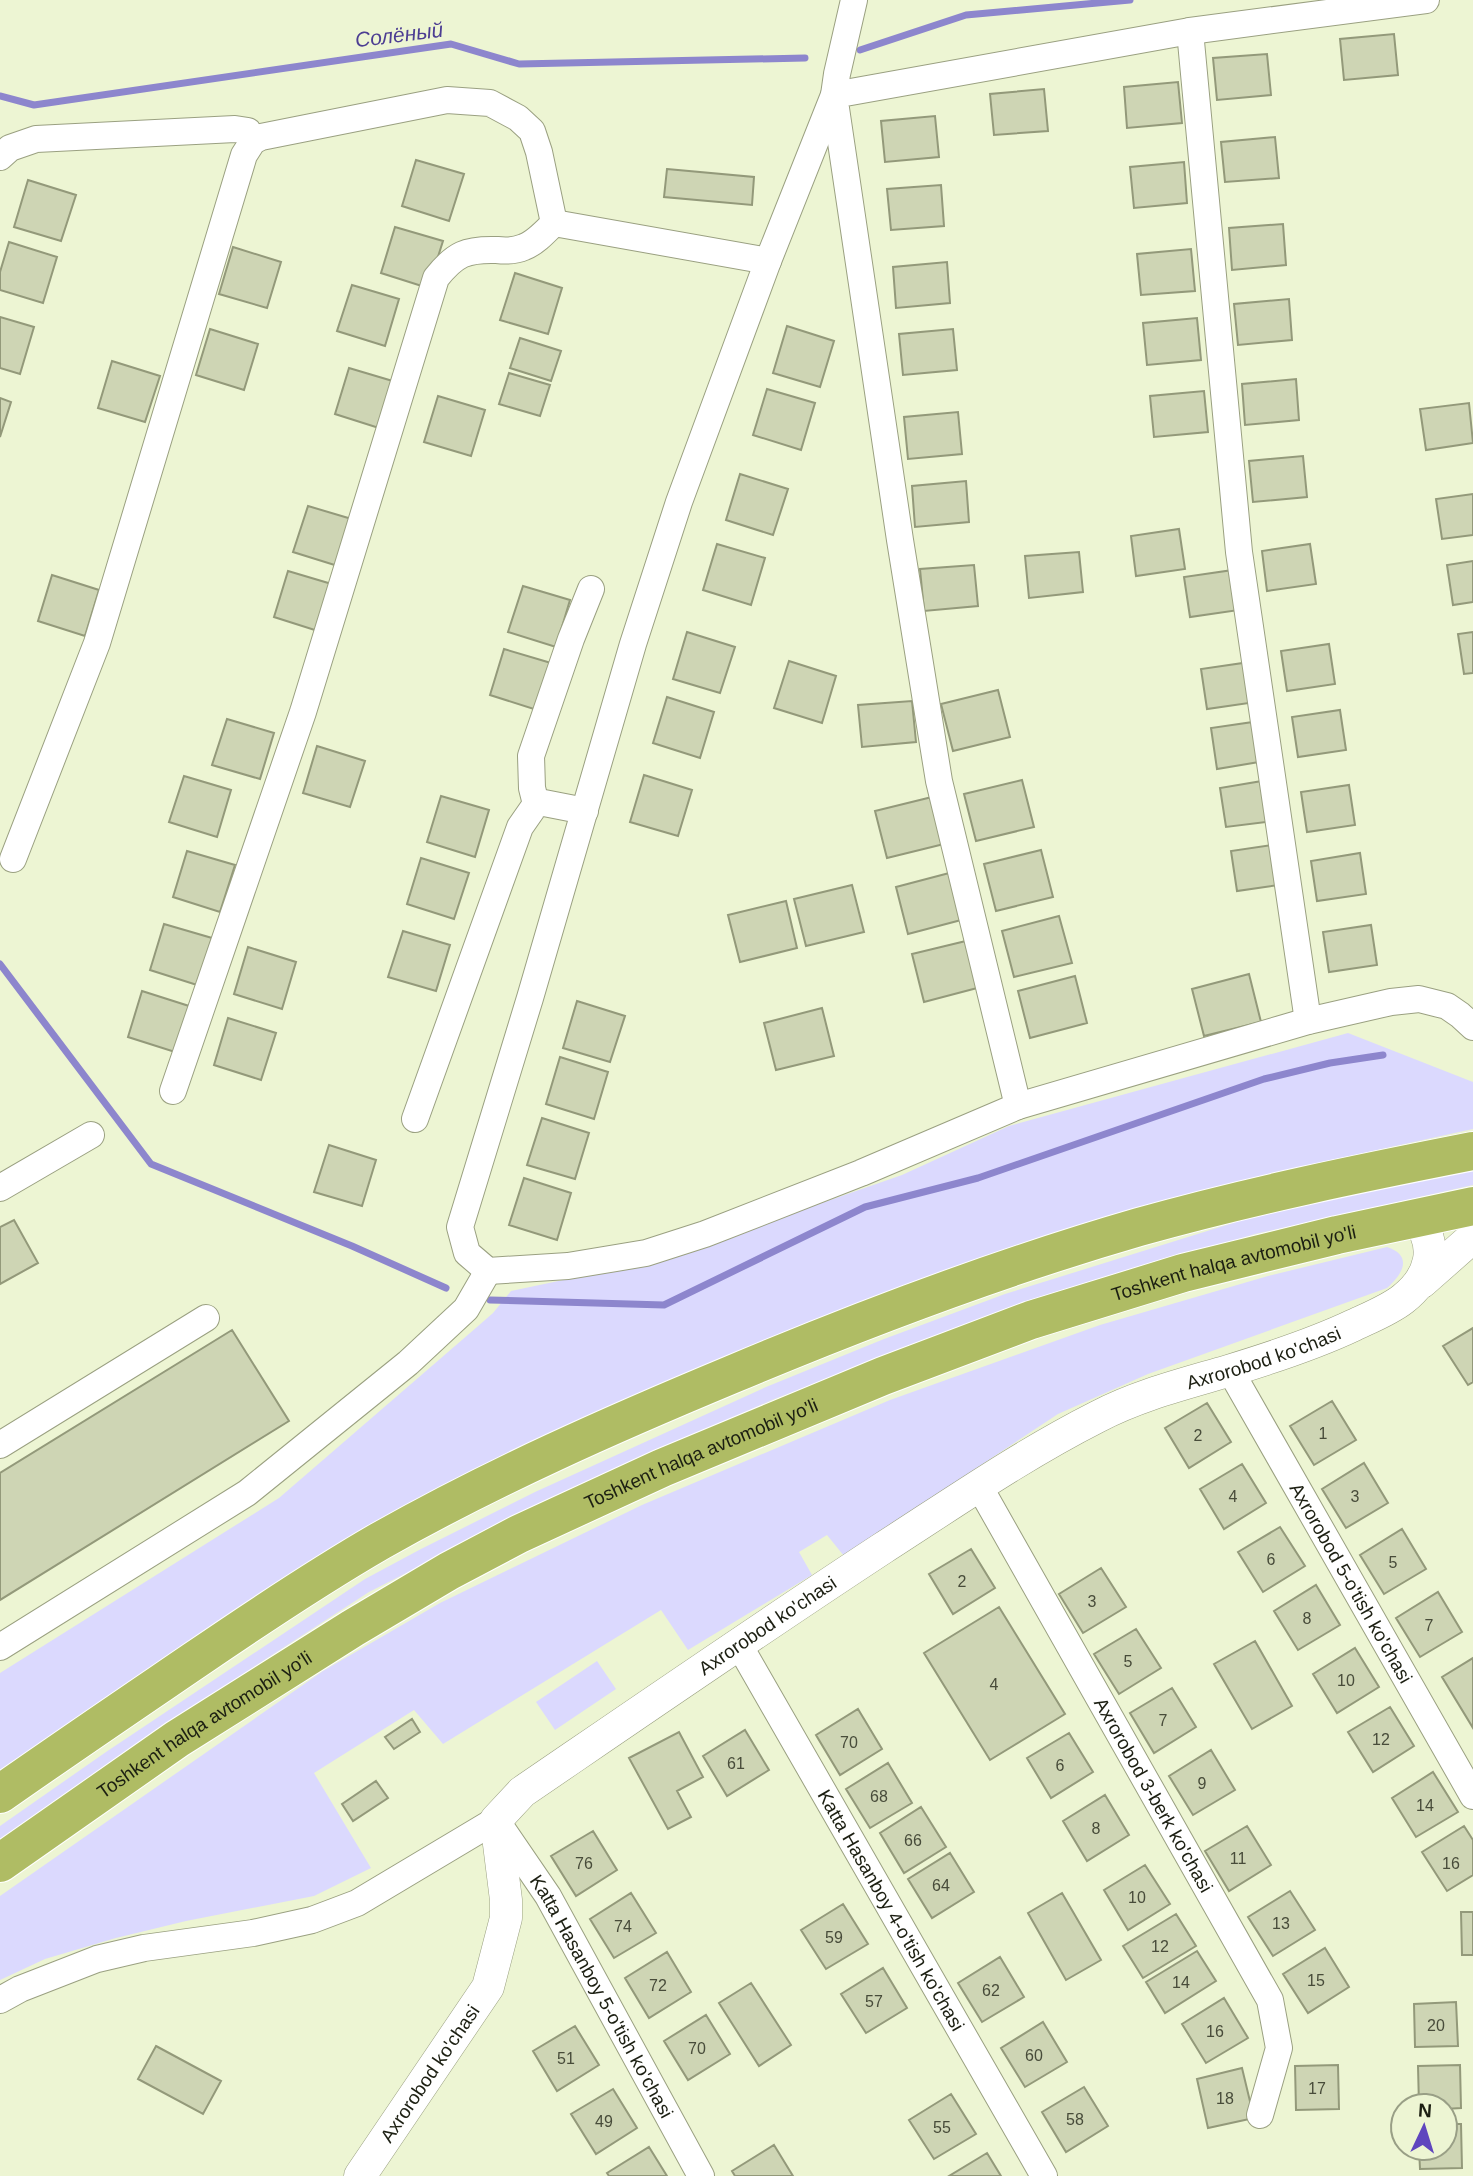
<svg xmlns="http://www.w3.org/2000/svg" width="1473" height="2176" font-family="Arial,sans-serif">
<style>
.green{fill:#dbd9fe}
.lines{fill:none;stroke-linecap:round;stroke-linejoin:round}
.stream{stroke:#8d86cd;stroke-width:7}
.building{fill:#ced5b4;stroke:#93997a;stroke-width:2}
.minor-casing{stroke:#9aa081;stroke-width:28}
.tertiary-casing{stroke:#9aa081;stroke-width:33}
.trunk-casing{stroke:#fff;stroke-width:40}
.minor{stroke:#fff;stroke-width:26}
.tertiary{stroke:#fff;stroke-width:32}
.trunk{stroke:#afbc64;stroke-width:38}
.labels{text-anchor:middle;stroke-width:7;stroke-linejoin:round;paint-order:stroke}
.number-label{font-size:16px;fill:#484c3a}
.street-label{font-size:19px;fill:#1c1f12;stroke:#edf5d3}
.water-label{font-size:21px;font-style:italic;fill:#4c3d92;stroke:#edf5d3}
</style>
<rect width="100%" height="100%" fill="#edf5d3"/>
<path class="green" d="M1348,1033L1473,1082V1129L1263,1175L1151,1207L724,1358L0,1774V1673L279,1498L477,1327L493,1313L511,1291L658,1260L902,1175L1009,1126Z
M1473,1168V1185L1255,1234L1009,1308L772,1400L540,1505L369,1592L246,1672L0,1842V1826L106,1752L365,1579L421,1549L535,1492L766,1387L884,1339L1005,1294L1249,1218Z
M1387,1247C1414,1256 1402,1275 1387,1288L1148,1374L1058,1414L844,1556L827,1535L799,1552L812,1575L688,1650L661,1610L443,1744L414,1710L314,1773L371,1868L314,1896L186,1921L116,1938L45,1959L0,1980V1896L323,1671L440,1603L642,1505L890,1400L1100,1325L1268,1276Z
M597,1661L616,1689L555,1730L536,1702Z"/>
<g class="lines">
<path class="stream" d="M860,50L966,15L1130,0
M0,96L34,105L451,44L519,64L805,58
M0,964L151,1164L352,1246L446,1288
M490,1300L664,1305L865,1207L978,1178L1264,1079L1330,1063L1383,1055"/>
</g>
<path class="building" d="M1394,34L1398,75L1344,80L1340,39Z
M1267,54L1271,95L1217,100L1213,58Z
M1178,82L1182,123L1127,128L1124,87Z
M1044,89L1048,131L994,135L990,94Z
M935,116L939,157L885,162L881,121Z
M1275,137L1279,178L1225,182L1221,142Z
M416,160L464,174L449,221L402,206Z
M1184,162L1187,203L1134,208L1130,167Z
M667,169L754,177L752,205L664,197Z
M28,180L76,195L61,241L14,227Z
M941,185L944,226L891,230L887,189Z
M1283,224L1286,265L1232,270L1229,228Z
M395,227L443,241L428,288L381,273Z
M9,242L57,257L43,303L0,290V272Z
M233,247L281,262L267,308L219,294Z
M1191,249L1195,291L1141,295L1137,254Z
M947,262L950,303L896,308L893,267Z
M515,273L562,288L548,334L500,320Z
M352,285L399,299L385,346L337,331Z
M1289,299L1292,340L1238,345L1234,304Z
M0,317L34,327L20,374L0,368Z
M1197,318L1201,360L1147,365L1143,323Z
M787,326L834,341L820,387L773,373Z
M210,329L258,344L244,390L196,375Z
M953,329L957,370L903,375L899,334Z
M520,338L561,351L551,381L510,368Z
M112,361L160,376L145,422L98,408Z
M349,368L396,382L382,429L335,414Z
M509,373L550,385L540,416L499,404Z
M1296,379L1299,420L1245,425L1242,384Z
M767,389L815,403L801,450L753,435Z
M1204,391L1208,432L1154,437L1150,396Z
M438,396L485,410L471,456L424,442Z
M0,398L11,402L0,437Z
M1469,403L1473,443L1426,450L1420,409Z
M958,412L962,454L908,459L904,417Z
M1303,456L1307,497L1253,502L1249,461Z
M740,474L788,489L773,535L726,520Z
M966,481L969,522L915,527L912,486Z
M1473,494V535L1442,539L1436,499Z
M308,506L355,520L341,567L293,552Z
M1179,529L1185,569L1136,576L1131,536Z
M717,544L765,558L751,605L703,590Z
M1310,544L1316,584L1267,591L1262,551Z
M1079,552L1083,592L1029,598L1025,556Z
M1473,561V602L1453,605L1447,565Z
M974,565L978,606L924,611L920,569Z
M1233,570L1239,610L1190,617L1184,577Z
M288,571L335,585L321,632L274,617Z
M52,575L99,590L85,636L38,621Z
M523,586L570,600L556,647L508,632Z
M687,632L735,647L720,693L673,679Z
M1473,632V673L1464,674L1458,634Z
M1329,644L1335,684L1287,691L1281,651Z
M504,649L551,663L537,710L490,695Z
M789,661L836,676L822,723L774,708Z
M1250,662L1256,702L1207,709L1201,669Z
M998,690L1010,737L953,751L941,704Z
M667,697L714,712L700,758L653,743Z
M912,701L916,742L862,747L858,705Z
M1340,710L1346,750L1298,757L1292,717Z
M227,719L274,733L260,779L212,765Z
M1260,721L1265,761L1217,769L1211,728Z
M317,746L365,761L350,807L303,793Z
M644,775L692,790L678,836L630,822Z
M184,776L231,790L217,837L169,822Z
M1022,780L1034,827L976,841L964,794Z
M1268,780L1274,821L1226,827L1220,788Z
M1349,785L1355,825L1307,832L1301,792Z
M441,796L489,810L475,857L427,842Z
M932,797L944,844L887,858L875,811Z
M1279,844L1285,884L1237,891L1231,851Z
M1041,850L1053,897L996,911L984,864Z
M187,851L235,865L220,912L173,897Z
M1360,853L1366,894L1317,901L1311,861Z
M421,858L469,873L454,919L407,904Z
M953,872L965,919L908,934L896,887Z
M852,885L864,932L806,946L794,899Z
M786,901L797,948L740,962L728,915Z
M1059,916L1072,963L1014,977L1002,931Z
M164,924L212,938L197,985L150,970Z
M1371,925L1377,965L1329,972L1323,932Z
M403,931L450,945L436,991L388,977Z
M970,940L981,987L924,1002L912,954Z
M248,947L296,962L282,1009L234,994Z
M1249,974L1261,1022L1204,1036L1192,989Z
M1075,976L1087,1023L1030,1038L1018,991Z
M142,991L189,1006L175,1052L128,1037Z
M577,1001L625,1016L610,1062L563,1048Z
M822,1008L834,1056L776,1070L764,1023Z
M228,1018L276,1033L261,1080L214,1065Z
M560,1057L608,1072L594,1119L546,1104Z
M542,1118L589,1133L575,1179L527,1165Z
M329,1145L376,1160L362,1206L314,1192Z
M524,1178L571,1193L557,1240L509,1225Z
M14,1220L38,1263L0,1284V1227Z
M1473,1328V1382L1468,1385L1443,1346Z
M232,1330L289,1421L0,1600V1473Z
M1332,1401L1356,1440L1314,1465L1290,1426Z
M1207,1403L1231,1442L1189,1468L1165,1428Z
M1364,1463L1388,1503L1346,1528L1322,1489Z
M1242,1464L1266,1503L1224,1529L1200,1489Z
M1280,1527L1305,1566L1263,1592L1238,1552Z
M1402,1529L1426,1569L1384,1594L1360,1555Z
M971,1549L995,1588L953,1614L929,1574Z
M1101,1568L1126,1607L1083,1633L1059,1594Z
M1316,1585L1340,1625L1298,1650L1274,1611Z
M1438,1592L1462,1632L1420,1657L1396,1618Z
M999,1607L1065,1714L990,1760L924,1653Z
M1136,1629L1161,1668L1119,1694L1094,1654Z
M1255,1641L1292,1706L1252,1729L1214,1664Z
M1355,1648L1379,1687L1337,1713L1313,1674Z
M1473,1658V1728L1442,1677Z
M1172,1688L1196,1727L1154,1753L1130,1713Z
M1390,1707L1414,1746L1373,1772L1348,1732Z
M858,1709L882,1749L840,1775L816,1735Z
M412,1719L420,1732L394,1749L385,1737Z
M745,1730L769,1770L727,1796L703,1756Z
M679,1732L703,1777L677,1791L691,1817L668,1829L629,1758Z
M1069,1733L1093,1772L1051,1798L1027,1758Z
M1211,1750L1235,1790L1193,1815L1169,1776Z
M888,1763L912,1803L870,1828L846,1789Z
M1433,1772L1458,1812L1416,1837L1392,1798Z
M376,1781L388,1798L353,1821L342,1804Z
M1105,1795L1129,1835L1087,1861L1063,1821Z
M921,1807L946,1847L904,1873L880,1833Z
M1247,1826L1271,1865L1229,1891L1205,1851Z
M1464,1826L1473,1840V1875L1447,1891L1422,1852Z
M593,1831L617,1870L576,1896L551,1856Z
M950,1853L974,1892L932,1918L908,1879Z
M1145,1865L1170,1904L1128,1930L1104,1890Z
M1290,1891L1315,1930L1273,1956L1248,1917Z
M631,1893L656,1933L614,1958L590,1919Z
M1062,1893L1101,1960L1066,1980L1028,1913Z
M843,1904L868,1944L826,1969L801,1930Z
M1461,1912H1473V1955H1462Z
M1176,1914L1196,1946L1143,1978L1123,1946Z
M1325,1948L1349,1987L1308,2013L1283,1974Z
M1197,1951L1216,1981L1165,2013L1146,1982Z
M667,1952L691,1992L649,2018L625,1978Z
M1000,1957L1024,1997L982,2022L958,1983Z
M883,1968L907,2008L866,2033L841,1994Z
M751,1983L791,2045L759,2066L719,2003Z
M1224,1998L1248,2038L1206,2063L1182,2024Z
M1456,2002L1458,2046L1415,2047L1414,2004Z
M706,2015L730,2054L688,2080L664,2041Z
M1043,2022L1067,2062L1025,2087L1001,2048Z
M575,2026L599,2065L557,2091L533,2051Z
M156,2046L221,2081L203,2114L138,2079Z
M1338,2065L1339,2109L1296,2110L1295,2066Z
M1460,2065L1461,2108L1445,2109V2106H1419L1418,2066Z
M1242,2068L1254,2118L1208,2128L1197,2079Z
M1084,2087L1108,2126L1066,2152L1042,2112Z
M613,2089L637,2128L596,2154L571,2114Z
M951,2094L976,2134L934,2159L909,2120Z
M1445,2124H1461L1462,2168L1420,2169L1419,2148H1445Z
M774,2145L793,2176H735L732,2171Z
M649,2147L667,2176H609L607,2173Z
M987,2153L1001,2176H949Z"/>
<g class="lines">
<defs>
<g id="minor">
<path d="M854,0L837,74L834,95L768,261L679,502L633,644L530,998L460,1227L467,1253L488,1271L568,1266L646,1253L705,1234L861,1173L1018,1106L1308,1021L1391,1002L1419,999L1447,1006L1460,1015L1473,1027"/>
<path d="M1190,31L1239,552L1308,1021"/>
<path d="M0,157L10,148L36,139L235,129L248,131L253,141"/>
<path d="M536,804L532,788L531,756L571,639L591,589"/>
<path d="M13,859L97,643L244,155L253,141L261,137L447,100L490,103L518,118L532,131L539,152L554,223"/>
<path d="M173,1091L303,712L436,278C455,254 466,249 497,250C505,251 515,251 524,247C535,243 545,232 554,223L768,261"/>
<path d="M1018,1106L939,781L900,540L834,95L1190,31L1426,0"/>
<path d="M415,1119L520,827L536,804L544,803L585,811"/>
<path d="M0,1188L91,1135"/>
<path id="s1" d="M1230,1370L1473,1796"/>
<path d="M0,1445L206,1318"/>
<path id="s2" d="M979,1486L1270,2000L1279,2048L1260,2115"/>
<path id="s3" d="M738,1643L1044,2176"/>
<path d="M0,1647L247,1493L408,1363L466,1309L488,1271"/>
<path id="s4" d="M0,2000L20,1989L97,1959L144,1948L253,1933L312,1920L357,1903L496,1820L548,1896L701,2176"/>
</g>
<g id="tertiary">
<path d="M1422,1282L1473,1237"/>
<path id="s5" d="M360,2176L488,1987L506,1918V1900L496,1820L522,1792C642,1710 761,1628 883,1548C953,1503 1022,1455 1097,1417C1139,1395 1184,1384 1228,1371C1271,1358 1314,1344 1354,1325C1371,1317 1389,1310 1403,1299C1431,1277 1440,1245 1415,1217"/>
</g>
<g id="trunk">
<path d="M0,1794C64,1749 129,1705 195,1660C255,1619 316,1578 380,1541C493,1477 613,1424 733,1374C866,1318 1001,1267 1139,1227C1249,1196 1361,1173 1473,1151"/>
<path id="s6" d="M0,1863L177,1739L353,1628L449,1571L519,1534L662,1468L883,1376L1031,1320L1183,1273L1337,1235L1473,1206"/>
</g>
</defs>
<use href="#minor" class="minor-casing"/>
<use href="#tertiary" class="tertiary-casing"/>
<use href="#trunk" class="trunk-casing"/>
<use href="#minor" class="minor"/>
<use href="#tertiary" class="tertiary"/>
<use href="#trunk" class="trunk"/>
</g>
<g class="labels">
<g class="number-label">
<text x="1323" y="1439">1</text>
<text x="1198" y="1441">2</text>
<text x="1233" y="1502">4</text>
<text x="1355" y="1502">3</text>
<text x="1271" y="1565">6</text>
<text x="1393" y="1568">5</text>
<text x="962" y="1587">2</text>
<text x="1092" y="1607">3</text>
<text x="1307" y="1624">8</text>
<text x="1429" y="1631">7</text>
<text x="1128" y="1667">5</text>
<text x="1346" y="1686">10</text>
<text x="994" y="1690">4</text>
<text x="1163" y="1726">7</text>
<text x="1381" y="1745">12</text>
<text x="849" y="1748">70</text>
<text x="736" y="1769">61</text>
<text x="1060" y="1771">6</text>
<text x="1202" y="1789">9</text>
<text x="879" y="1802">68</text>
<text x="1425" y="1811">14</text>
<text x="1096" y="1834">8</text>
<text x="913" y="1846">66</text>
<text x="1238" y="1864">11</text>
<text x="584" y="1869">76</text>
<text x="1451" y="1869">16</text>
<text x="941" y="1891">64</text>
<text x="1137" y="1903">10</text>
<text x="1281" y="1929">13</text>
<text x="623" y="1932">74</text>
<text x="834" y="1943">59</text>
<text x="1160" y="1952">12</text>
<text x="1316" y="1986">15</text>
<text x="1181" y="1988">14</text>
<text x="658" y="1991">72</text>
<text x="991" y="1996">62</text>
<text x="874" y="2007">57</text>
<text x="1436" y="2031">20</text>
<text x="1215" y="2037">16</text>
<text x="697" y="2054">70</text>
<text x="1034" y="2061">60</text>
<text x="566" y="2064">51</text>
<text x="1317" y="2094">17</text>
<text x="1225" y="2104">18</text>
<text x="1075" y="2125">58</text>
<text x="604" y="2127">49</text>
<text x="942" y="2133">55</text>
</g>
<g class="street-label">
<text dy="7" stroke="none"><textPath href="#s6" startOffset="1381">Toshkent halqa avtomobil yo'li</textPath></text>
<text dy="7" stroke="none"><textPath href="#s5" startOffset="1300">Axrorobod ko'chasi</textPath></text>
<text dy="7" stroke="none"><textPath href="#s6" startOffset="814">Toshkent halqa avtomobil yo'li</textPath></text>
<text dy="7" stroke="none"><textPath href="#s1" startOffset="245">Axrorobod 5-o'tish ko'chasi</textPath></text>
<text dy="7" stroke="none"><textPath href="#s5" startOffset="733">Axrorobod ko'chasi</textPath></text>
<text dy="7" stroke="none"><textPath href="#s6" startOffset="247">Toshkent halqa avtomobil yo'li</textPath></text>
<text dy="7" stroke="none"><textPath href="#s2" startOffset="355">Axrorobod 3-berk ko'chasi</textPath></text>
<text dy="7" stroke="none"><textPath href="#s3" startOffset="308">Katta Hasanboy 4-o'tish ko'chasi</textPath></text>
<text dy="7" stroke="none"><textPath href="#s4" startOffset="740">Katta Hasanboy 5-o'tish ko'chasi</textPath></text>
<text dy="7" stroke="none"><textPath href="#s5" startOffset="124">Axrorobod ko'chasi</textPath></text>
</g>
<g class="water-label">
<text transform="translate(399 35) rotate(-7)" y="7">Солёный</text>
</g>
</g>
<g transform="translate(1424 2127) rotate(4)"><circle r="33" fill="#edf5d3" stroke="#999f86" stroke-width="2"/>
<path d="M0-5L12 26L0 18L-12 26Z" fill="#5f46be"/>
<text y="-10" font-size="19" font-weight="bold" text-anchor="middle" fill="#1c1f12">N</text>
</g>
</svg>
